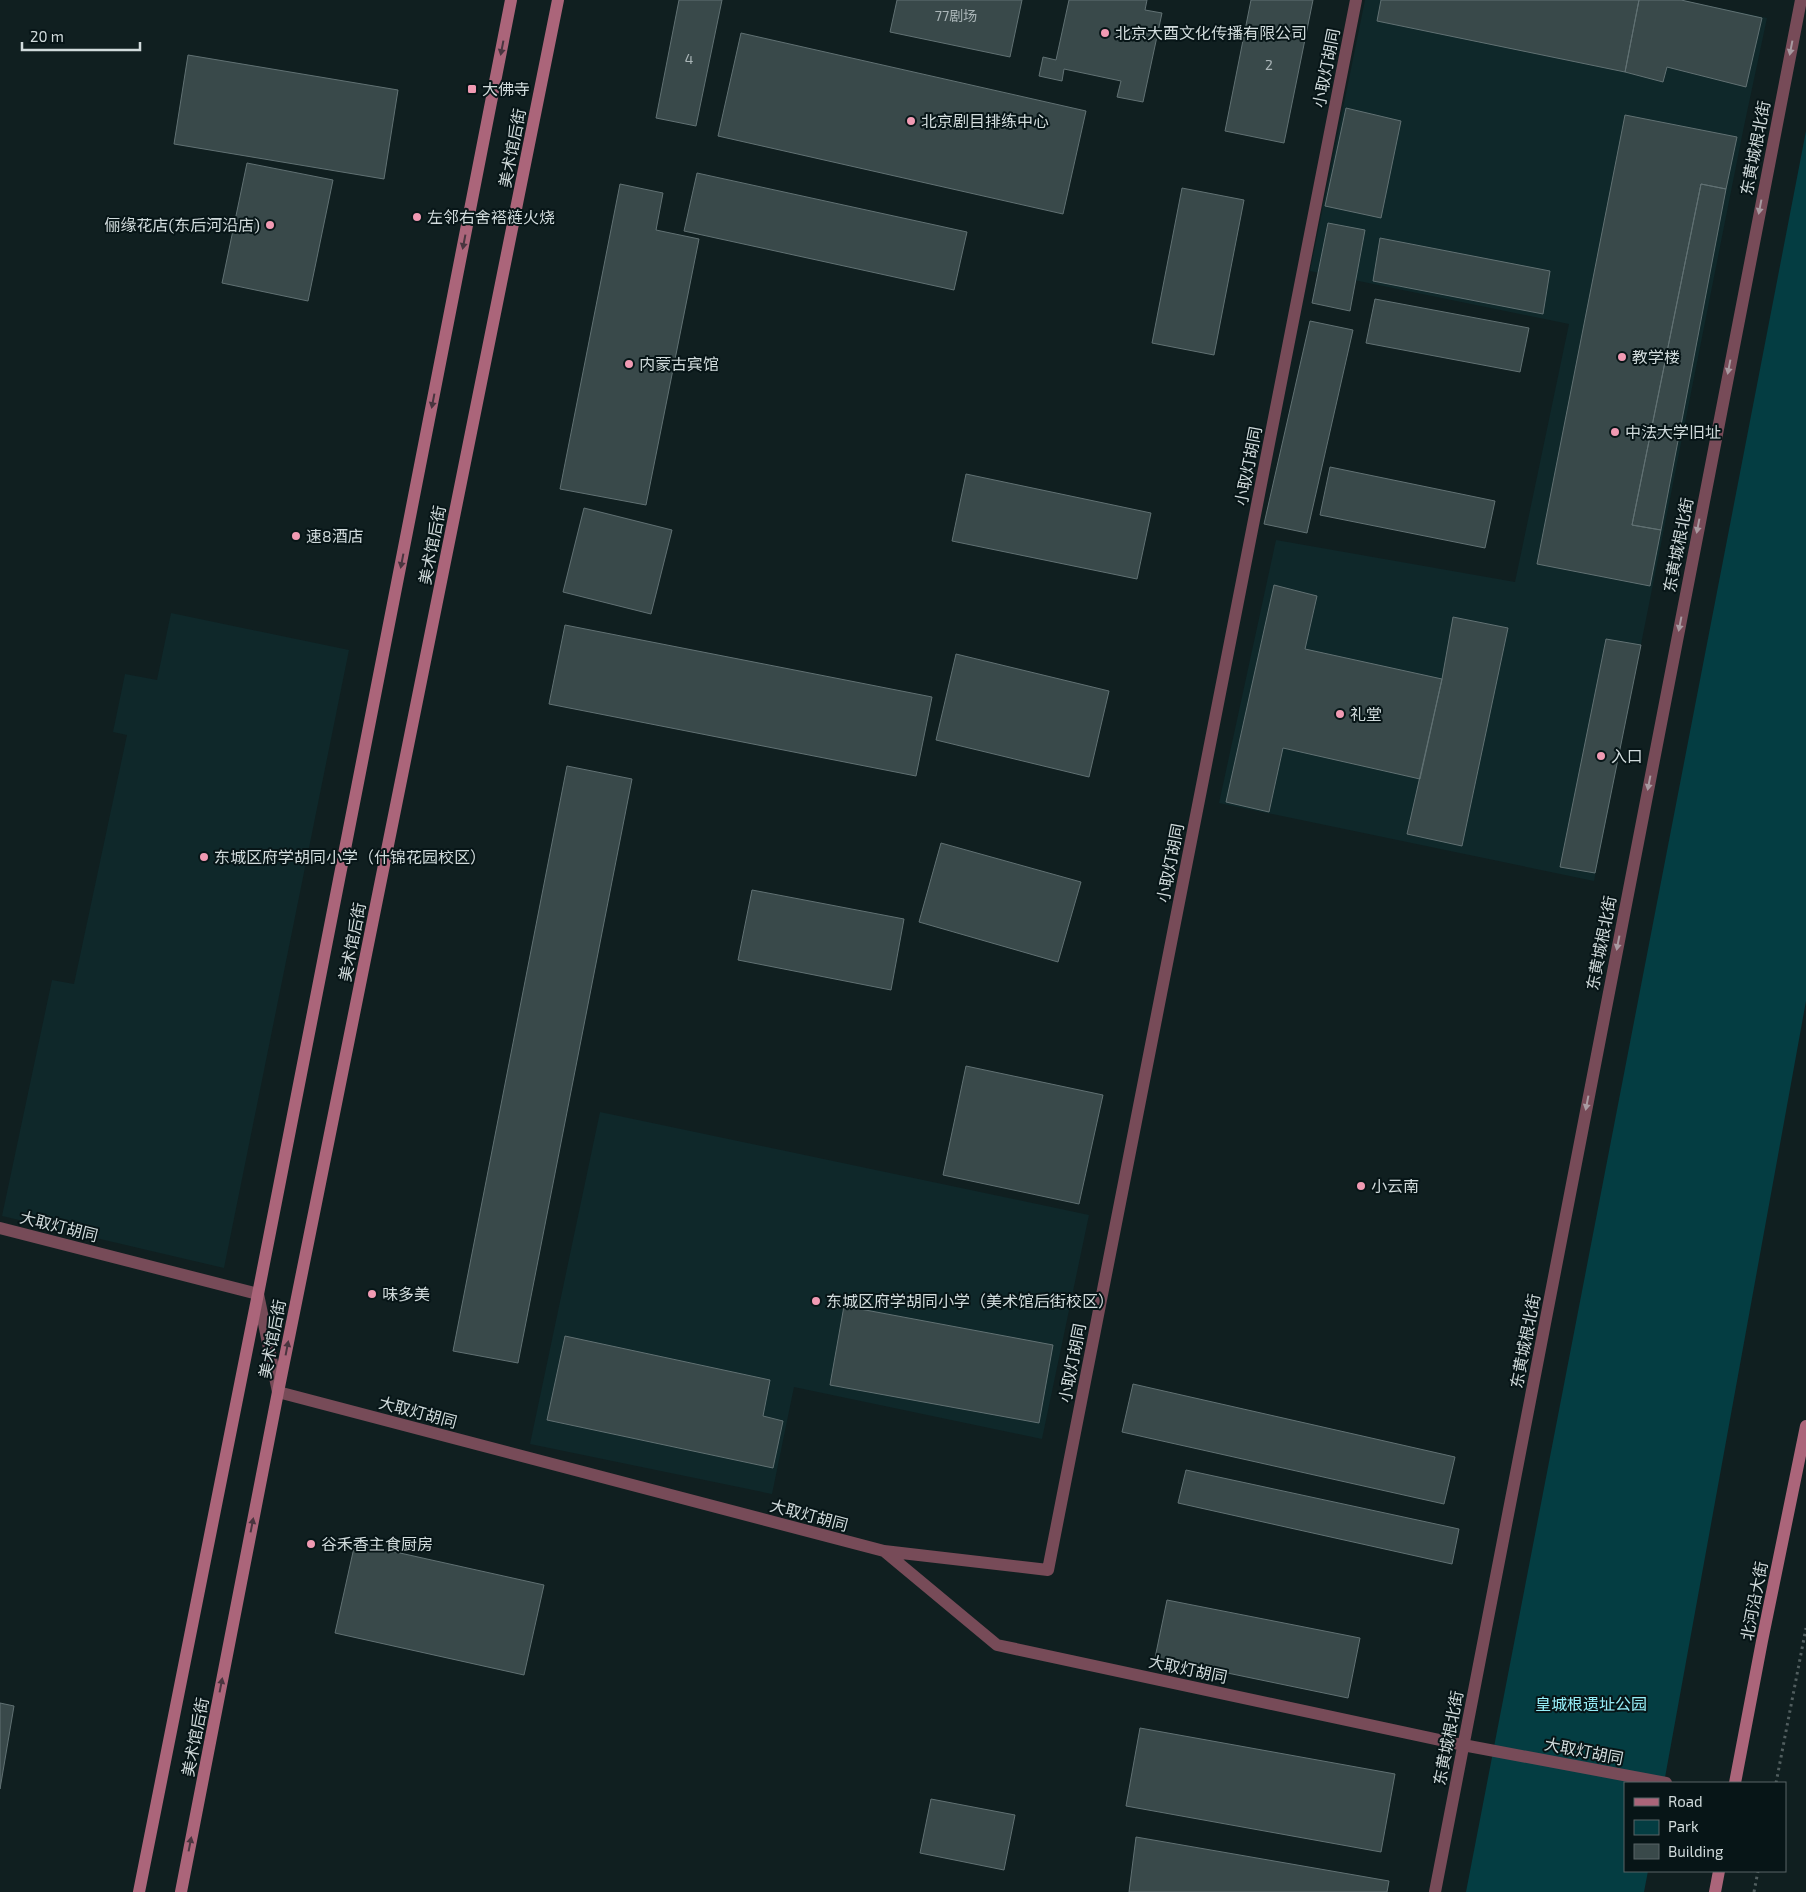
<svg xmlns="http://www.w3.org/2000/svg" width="1806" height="1892" font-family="'Exo 2','Noto Sans SC',sans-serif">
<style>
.built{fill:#0f282a}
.green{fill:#043d42}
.building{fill:#39494a;stroke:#617173}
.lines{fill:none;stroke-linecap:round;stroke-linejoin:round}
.path{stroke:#515e5f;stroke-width:3;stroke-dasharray:2.5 4;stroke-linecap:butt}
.minor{stroke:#774b58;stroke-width:12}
.secondary{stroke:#ab657a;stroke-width:12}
.oneway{fill:#49353f}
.oneway2{fill:#a89aa1}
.poi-dot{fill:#f19ab3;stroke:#071517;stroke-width:2}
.labels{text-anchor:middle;stroke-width:4;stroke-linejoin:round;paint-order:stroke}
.number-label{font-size:14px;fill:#abb6b8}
.poi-label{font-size:16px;fill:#d1dbdc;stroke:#071517;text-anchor:start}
.street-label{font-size:16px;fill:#d1dbdc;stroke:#071517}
.park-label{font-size:16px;fill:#97eff9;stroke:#071517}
</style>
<rect width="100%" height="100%" fill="#101f20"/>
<path class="built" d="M1365,0H1682L1767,18L1743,131L1594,881L1219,803L1276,540L1515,582L1569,324L1310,271Z
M171,613L349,650L224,1268L2,1216L52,980L74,984L127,735L113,732L125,674L157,680Z
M600,1112L1089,1215L1042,1439L794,1387L772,1494L530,1444Z"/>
<path class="green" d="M1806,131V1001L1664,1783H1625V1871H1648L1644,1892H1466Z"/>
<path class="building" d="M679,0H722L696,126L656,118Z
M897,0H1022L1010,57L890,32Z
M1069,0H1147L1145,10L1162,13L1143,102L1117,97L1121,81L1064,69L1062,81L1039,76L1043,57L1056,60Z
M1251,0H1313L1284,143L1225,131Z
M1381,0H1639L1625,72L1377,21Z
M1639,0H1681L1762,18L1746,87L1667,67L1663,82L1625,72Z
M741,33L1086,111L1063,214L718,136Z
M188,55L398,90L384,179L174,144Z
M1346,108L1401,121L1381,218L1325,206Z
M1625,115L1737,137L1726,189L1701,184L1632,525L1661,530L1650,586L1537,564Z
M247,163L333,180L308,301L222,283Z
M697,173L967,232L954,290L684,231Z
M620,184L663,193L656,230L699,239L646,505L560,489Z
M1701,184L1726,189L1661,530L1632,525Z
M1182,188L1244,200L1214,355L1152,343Z
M1328,223L1365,230L1350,311L1312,303Z
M1380,238L1550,271L1543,314L1373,281Z
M1375,299L1529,328L1520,372L1366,343Z
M1310,321L1353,330L1307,533L1264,524Z
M1330,467L1495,501L1485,548L1320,515Z
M966,474L1151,513L1137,579L952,541Z
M584,508L672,530L651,614L563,592Z
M1274,585L1317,596L1305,649L1442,679L1420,779L1283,748L1269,812L1226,802Z
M1453,617L1508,628L1462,846L1407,834L1442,679Z
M565,625L932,697L916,776L549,704Z
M1606,639L1641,645L1595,873L1560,867Z
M956,654L1109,691L1089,777L936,740Z
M567,766L632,779L518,1363L453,1351Z
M941,843L1081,882L1058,962L919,922Z
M752,890L904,919L891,990L738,960Z
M966,1066L1103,1095L1079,1204L943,1175Z
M844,1306L1053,1345L1039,1423L830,1385Z
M565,1336L770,1380L763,1416L783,1421L773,1468L547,1420Z
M1133,1384L1455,1457L1444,1504L1122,1432Z
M1186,1470L1459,1529L1452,1564L1178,1503Z
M355,1543L544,1585L524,1675L335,1633Z
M1167,1600L1360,1638L1348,1698L1155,1658Z
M0,1703L14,1706L0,1789Z
M1140,1728L1395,1774L1381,1852L1126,1806Z
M931,1799L1015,1815L1004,1870L920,1853Z
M1136,1837L1389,1881L1387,1892H1129Z"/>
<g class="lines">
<path class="path" d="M1776,1783L1806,1628
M1754,1892L1758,1871"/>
<path class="minor" d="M0,1228L258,1294L278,1392L884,1551L997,1645L1463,1745L1666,1783
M884,1551L1048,1570L1356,0
M1435,1892L1801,0"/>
<path class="secondary" d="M1735,1783L1762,1641L1806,1426
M139,1892L258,1294L511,0
M181,1892L278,1392L558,0
M1715,1892L1719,1871"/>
</g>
<defs><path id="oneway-solid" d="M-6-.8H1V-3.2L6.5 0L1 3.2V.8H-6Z" transform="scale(1.25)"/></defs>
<g class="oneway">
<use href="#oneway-solid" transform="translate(502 48) rotate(101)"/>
<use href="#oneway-solid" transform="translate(464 242) rotate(101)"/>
<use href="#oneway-solid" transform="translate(433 401) rotate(101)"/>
<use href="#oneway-solid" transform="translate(402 561) rotate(101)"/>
<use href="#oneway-solid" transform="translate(287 1348) rotate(-79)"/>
<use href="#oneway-solid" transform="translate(252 1525) rotate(-79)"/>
<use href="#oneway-solid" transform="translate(221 1685) rotate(-79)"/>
<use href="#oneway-solid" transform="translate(190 1844) rotate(-79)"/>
</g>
<g class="oneway2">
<use href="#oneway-solid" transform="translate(1791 48) rotate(101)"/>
<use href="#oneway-solid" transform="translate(1760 207) rotate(101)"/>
<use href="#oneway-solid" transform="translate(1729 367) rotate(101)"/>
<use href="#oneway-solid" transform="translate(1698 526) rotate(101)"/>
<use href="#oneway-solid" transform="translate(1680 624) rotate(101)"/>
<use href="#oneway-solid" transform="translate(1649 783) rotate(101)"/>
<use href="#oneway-solid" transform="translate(1618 943) rotate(101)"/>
<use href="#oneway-solid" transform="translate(1587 1103) rotate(101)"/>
</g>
<g class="poi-dot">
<circle cx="1105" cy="33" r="5"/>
<rect x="467" y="84" width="10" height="10" rx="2.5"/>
<circle cx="911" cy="121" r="5"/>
<circle cx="417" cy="217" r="5"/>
<circle cx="270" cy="225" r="5"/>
<circle cx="1622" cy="357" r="5"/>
<circle cx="629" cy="364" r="5"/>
<circle cx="1615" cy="432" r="5"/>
<circle cx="296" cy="536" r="5"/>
<circle cx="1340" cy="714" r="5"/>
<circle cx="1601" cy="756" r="5"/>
<circle cx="204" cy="857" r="5"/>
<circle cx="1361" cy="1186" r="5"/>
<circle cx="372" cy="1294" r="5"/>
<circle cx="816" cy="1301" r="5"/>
<circle cx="311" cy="1544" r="5"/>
</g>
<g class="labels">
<g class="number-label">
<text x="956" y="21">77剧场</text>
<text x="689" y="64">4</text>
<text x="1269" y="70">2</text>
</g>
<g class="poi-label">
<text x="1115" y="39">北京大酉文化传播有限公司</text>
<text x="482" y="95">大佛寺</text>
<text x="921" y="127">北京剧目排练中心</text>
<text x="427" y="223">左邻右舍褡裢火烧</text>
<text x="260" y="231" text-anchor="end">俪缘花店(东后河沿店)</text>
<text x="1632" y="363">教学楼</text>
<text x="639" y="370">内蒙古宾馆</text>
<text x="1625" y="438">中法大学旧址</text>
<text x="306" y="542">速8酒店</text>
<text x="1350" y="720">礼堂</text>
<text x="1611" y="762">入口</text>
<text x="214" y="863">东城区府学胡同小学（什锦花园校区）</text>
<text x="1371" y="1192">小云南</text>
<text x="382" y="1300">味多美</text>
<text x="826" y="1307">东城区府学胡同小学（美术馆后街校区）</text>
<text x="321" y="1550">谷禾香主食厨房</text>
</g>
<g class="street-label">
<text transform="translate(1326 68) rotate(-79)" y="6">小取灯胡同</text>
<text transform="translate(512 148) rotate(-79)" y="6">美术馆后街</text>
<text transform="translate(1755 148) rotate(-79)" y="6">东黄城根北街</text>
<text transform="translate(1248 466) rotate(-79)" y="6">小取灯胡同</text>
<text transform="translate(432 545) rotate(-79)" y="6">美术馆后街</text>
<text transform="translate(1678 545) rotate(-79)" y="6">东黄城根北街</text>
<text transform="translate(1170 863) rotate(-79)" y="6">小取灯胡同</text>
<text transform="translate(352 942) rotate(-79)" y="6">美术馆后街</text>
<text transform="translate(1601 943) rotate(-79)" y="6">东黄城根北街</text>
<text transform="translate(59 1226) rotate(14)" y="6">大取灯胡同</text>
<text transform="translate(272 1339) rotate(-79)" y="6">美术馆后街</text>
<text transform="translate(1525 1341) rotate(-79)" y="6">东黄城根北街</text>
<text transform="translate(1072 1363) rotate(-79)" y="6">小取灯胡同</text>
<text transform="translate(418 1412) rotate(15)" y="6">大取灯胡同</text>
<text transform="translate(809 1515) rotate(15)" y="6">大取灯胡同</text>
<text transform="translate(1754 1601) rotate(-79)" y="6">北河沿大街</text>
<text transform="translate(1188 1669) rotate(12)" y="6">大取灯胡同</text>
<text transform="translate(195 1737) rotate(-79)" y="6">美术馆后街</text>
<text transform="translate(1448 1738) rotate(-79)" y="6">东黄城根北街</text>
<text transform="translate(1584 1751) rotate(11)" y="6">大取灯胡同</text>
</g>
<g class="park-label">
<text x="1591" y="1710">皇城根遗址公园</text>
</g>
</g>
<rect x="1624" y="1782" width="162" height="90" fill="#071517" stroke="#586466"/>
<rect x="1634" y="1798" width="25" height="8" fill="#ab657a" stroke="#586466"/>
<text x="1668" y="1807" font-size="15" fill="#d1dbdc">Road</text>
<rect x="1634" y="1820" width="25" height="15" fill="#043d42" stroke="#586466"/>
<text x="1668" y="1832" font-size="15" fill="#d1dbdc">Park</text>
<rect x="1634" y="1844" width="25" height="15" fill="#39494a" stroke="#586466"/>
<text x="1668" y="1857" font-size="15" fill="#d1dbdc">Building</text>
<path d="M22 42v8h118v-8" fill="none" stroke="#d1dbdc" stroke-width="2.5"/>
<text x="30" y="42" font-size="15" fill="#d1dbdc" stroke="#071517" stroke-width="4" paint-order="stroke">20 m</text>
</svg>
